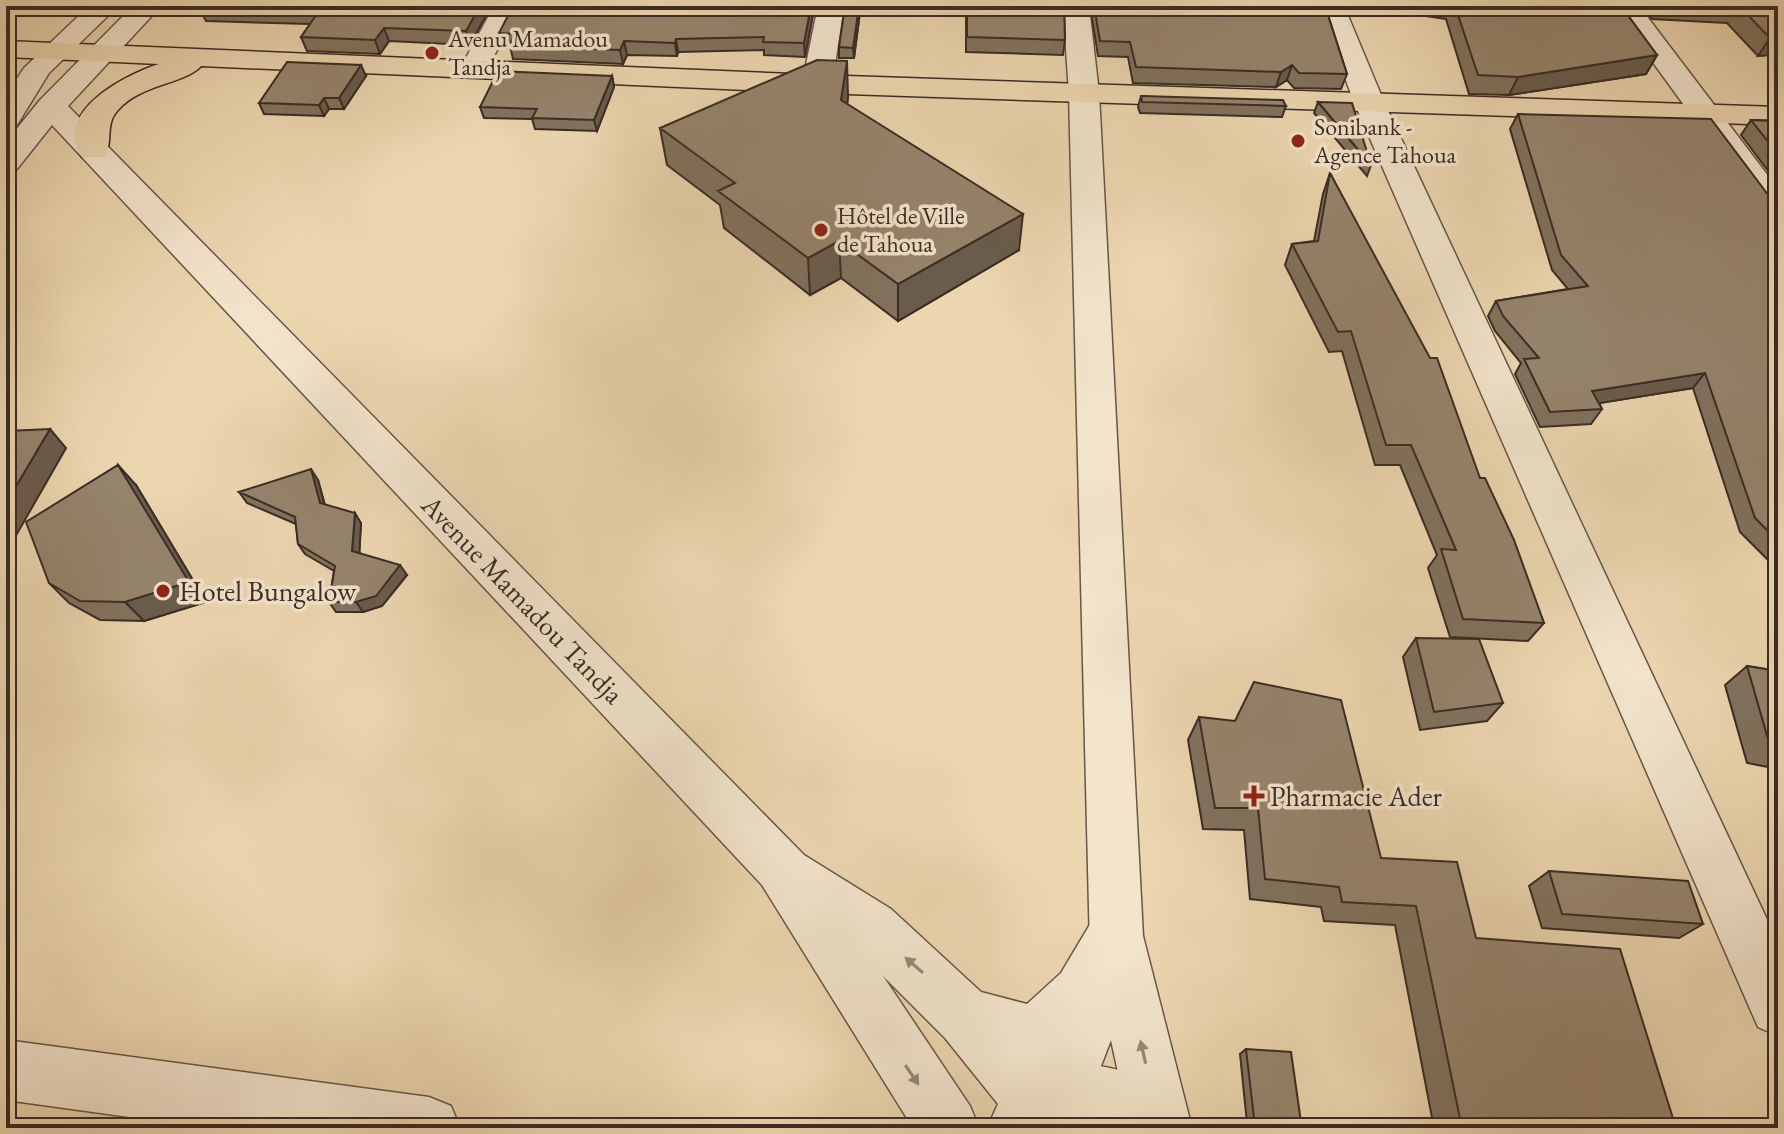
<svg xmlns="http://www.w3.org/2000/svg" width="1784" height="1134" font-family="'EB Garamond',serif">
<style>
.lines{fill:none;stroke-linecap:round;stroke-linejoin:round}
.minor-casing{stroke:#665648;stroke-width:3}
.tertiary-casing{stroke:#665648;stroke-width:3}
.primary-casing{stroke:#392c25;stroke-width:3}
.minor{fill:#f3e4cc;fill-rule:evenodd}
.tertiary{fill:#f3e4cc;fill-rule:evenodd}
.primary{fill:#ecd6b0;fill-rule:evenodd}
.wall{fill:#81725e;stroke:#392c25;stroke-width:2}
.shaded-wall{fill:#695c4c;stroke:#392c25;stroke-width:2}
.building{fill:#96846d;stroke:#392c25;stroke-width:2}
.oneway{fill:#968878}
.poi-dot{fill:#8f2418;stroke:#f3e4cc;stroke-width:3}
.labels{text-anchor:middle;stroke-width:7;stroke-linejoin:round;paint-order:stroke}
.far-poi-label{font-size:24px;fill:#392c25;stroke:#f3e4cc;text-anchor:start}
.poi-label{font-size:28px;fill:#392c25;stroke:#f3e4cc;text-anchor:start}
.street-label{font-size:28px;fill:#392c25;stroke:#f3e4cc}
</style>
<rect width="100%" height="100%" fill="#ecd6b0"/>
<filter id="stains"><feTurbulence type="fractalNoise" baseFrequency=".0025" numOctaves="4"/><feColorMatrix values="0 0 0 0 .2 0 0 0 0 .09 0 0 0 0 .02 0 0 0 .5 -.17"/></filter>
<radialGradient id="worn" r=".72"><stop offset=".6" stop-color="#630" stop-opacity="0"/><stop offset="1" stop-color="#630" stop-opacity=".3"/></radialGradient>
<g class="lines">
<defs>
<path id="minor" d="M494,6H520L484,75H464L460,69Z
M818,6H844L832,84L827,90H807L802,84Z
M1063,6H1089L1099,93L1143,936L1192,1128H1130L1111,1040L1101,1066L1060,1128H1016L1008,1108L1017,1087L1056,1029L1084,952L1090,949L1069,93Z
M1318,6H1344L1384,102L1778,943V1036L1758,1027L1354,102Z
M1612,6H1639L1778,189V221L1766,218Z
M6,1040L429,1097L451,1106L460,1128H209L6,1100Z"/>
<path id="tertiary" d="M89,6H118L49,73L17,125L6,128V95L24,68Z
M133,6H161L68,106L804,855L891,909L981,992L1027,1004L1061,973L1095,916L1115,908L1135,916L1143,936C1121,989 1094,1037 1039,1060L1048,1071C1099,1053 1166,1077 1187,1128H1107L1086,1123L1062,1128H987L998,1104L945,1038L883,976L970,1106L979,1128H913L762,885L52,125L17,169L6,171V142L40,100Z"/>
<path id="primary" d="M6,41L817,75L1778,107V125L817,93L201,66C185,84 140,84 118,110C104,125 114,142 104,157H82C51,112 127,74 159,64L6,57Z"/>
</defs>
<use href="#minor" class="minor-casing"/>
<use href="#tertiary" class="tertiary-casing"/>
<use href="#primary" class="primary-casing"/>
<use href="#minor" class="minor"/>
<use href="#tertiary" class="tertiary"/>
<use href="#primary" class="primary"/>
</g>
<path class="wall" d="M201,6H491L470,45L389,41L380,54L307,51L301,37L310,24L206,21L199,8Z
M875,6H1064L1065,40L1063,55L966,52V12L875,15Z
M1090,6H1325L1347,74L1341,89L1294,88L1287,80L1276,87L1133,83L1128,57L1098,56Z
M1398,6H1621L1657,55L1646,74L1509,95L1469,94L1446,19L1399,12Z
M1642,6H1778V54L1758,56L1727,23L1652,19Z
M814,9L805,57L764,55V50L678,52L677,56L627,55L623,64L513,59L510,46H502L499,33Z
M860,12L854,58H839V47Z
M366,76L344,109H329L324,116L264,114L259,103Z
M612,76L614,87L597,131L535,129L532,119L484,118L480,107Z
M1141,96L1286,106L1282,117L1140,113L1138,107Z
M848,97L847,104L1019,250L898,321L841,278L810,295L724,228L720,205L667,165L660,128Z
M1318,102L1371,165L1367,176L1314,113Z
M1518,114L1778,205V570L1740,532L1693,388L1599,403L1602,409L1591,424L1540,427L1515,374L1521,363L1495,331L1488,316L1496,301L1568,289L1552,270L1510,129Z
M1751,120L1778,121V184L1741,135Z
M1330,173L1480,478L1544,623L1528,641L1450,637L1428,568L1437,555L1400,465H1375L1342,351L1329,352L1285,265L1292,244L1314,241L1323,194Z
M318,480L325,505L361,523L359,553L407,575L382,606L363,612H336L329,602L334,571L305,554L298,544L296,524L247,503L239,492Z
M136,485L206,602L144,621L100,620L69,603L49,583Z
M1416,638L1503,703L1487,721L1420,730L1403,657Z
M1747,666L1778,671V769L1747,763L1725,685Z
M1199,717L1381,858L1476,938L1676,1128H1434L1395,925L1324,921L1321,907L1250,899L1244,830L1203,829L1188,740Z
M1549,871L1703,924L1679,938L1542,928L1529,886Z
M1246,1049L1301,1122L1294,1126L1247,1123L1240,1054Z"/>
<path class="shaded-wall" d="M480,6H491L470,45L466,31Z
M811,6H814V9L805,57L804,43Z
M859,6L860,12L854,58L853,48Z
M384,28L389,41L380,54L375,40Z
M1778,37V54L1758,56L1770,38Z
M676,39L678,52L677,56L675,43Z
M624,41L627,55L623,64L620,50Z
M1657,55L1646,74L1509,95L1518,77Z
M847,61L848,97L843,136L841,100Z
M361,65L366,76L344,109L339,98Z
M1292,65L1287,80L1276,87L1281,72Z
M612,76L614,87L597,131L594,120Z
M324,98L329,109L324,116L319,105Z
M1023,214L1019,250L898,321V284Z
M839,241L841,278L810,295L808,258Z
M1705,373L1693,388L1582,406L1592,391Z
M50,429L66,448L6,553V503Z
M118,465L136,485L206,602L144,621L125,602Z
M311,469L318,480L327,514L320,503Z
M355,513L361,523L359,562L352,551Z
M400,565L407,575L382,606L363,612L356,602Z"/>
<path class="building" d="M201,6H480L466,31L384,28L375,40L301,37L319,11L199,8Z
M513,6H811L804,43L763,42L764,37L676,39L675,43L624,41L620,50L509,46L516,34L499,33Z
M845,6H859L853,48L839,47Z
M967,6H1064L1065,40L967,37Z
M1094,6H1325L1347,74L1299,73L1292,65L1281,72L1136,67L1130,42L1100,41Z
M1455,6H1621L1657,55L1518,77L1478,75Z
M1739,6H1778V37L1770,38Z
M817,60L847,61L841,100L1023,214L898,284L839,241L808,258L718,191L735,183L660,128Z
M287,62L361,65L339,98H324L319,105L259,103Z
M498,71L612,76L594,120L532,118L537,109L480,107Z
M1141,96L1283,100L1286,106L1142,102Z
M1318,102L1352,103L1371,165Z
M1518,114L1711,119L1775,204L1778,205V541L1755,518L1705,373L1592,391L1602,409L1550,412L1524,359L1539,358L1503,316L1496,301L1588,286L1561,255Z
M1751,120L1778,121V154Z
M1330,173L1430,358H1437L1480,478H1485L1514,540L1544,623L1463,619L1441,549L1456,550L1411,445H1386L1351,331L1338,332L1292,244L1318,241Z
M50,429L6,503V431Z
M118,465L189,582L125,602L80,601L49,583L26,522Z
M311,469L320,503L355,513L352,551L400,565L376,596L356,602H329L335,566L298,544L295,517L239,492Z
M1416,638L1479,639L1503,703L1434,712Z
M1747,666L1778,671V748L1770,746Z
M1254,682L1341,700L1381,858L1457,862L1476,938L1620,949L1676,1128H1462L1416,906L1342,902L1339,887L1265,879L1258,808H1215L1199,717L1235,721Z
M1549,871L1688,881L1703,924L1562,914Z
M1246,1049L1291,1052L1301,1122L1254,1118Z"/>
<defs><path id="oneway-solid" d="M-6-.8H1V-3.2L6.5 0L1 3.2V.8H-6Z" transform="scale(2)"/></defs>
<g class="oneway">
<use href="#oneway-solid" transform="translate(914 965) rotate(-139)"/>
<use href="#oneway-solid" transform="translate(1143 1052) rotate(-103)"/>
<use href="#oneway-solid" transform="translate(912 1075) rotate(56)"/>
</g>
<g class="poi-dot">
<circle cx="432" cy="53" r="8"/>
<circle cx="1298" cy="141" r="8"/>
<circle cx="821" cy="230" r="8"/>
<circle cx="163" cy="591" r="8"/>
<path d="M1250 784h8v8h8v8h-8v8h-8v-8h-8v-8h8z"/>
</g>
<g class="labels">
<g class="far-poi-label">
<text x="448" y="47">Avenu Mamadou<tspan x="448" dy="28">Tandja</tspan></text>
<text x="1314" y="135">Sonibank -<tspan x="1314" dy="28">Agence Tahoua</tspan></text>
<text x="837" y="224">Hôtel de Ville<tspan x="837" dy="28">de Tahoua</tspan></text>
</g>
<g class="poi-label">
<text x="179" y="601">Hotel Bungalow</text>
<text x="1270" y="806">Pharmacie Ader</text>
</g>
<g class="street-label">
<text transform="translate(523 599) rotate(46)" y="10">Avenue Mamadou Tandja</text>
</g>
</g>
<rect width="1784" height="1134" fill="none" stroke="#ecd6b0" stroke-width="32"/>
<rect x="8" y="8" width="1768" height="1118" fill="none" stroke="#392c25" stroke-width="4"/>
<rect x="16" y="16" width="1752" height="1102" fill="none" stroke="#392c25" stroke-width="2"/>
<rect width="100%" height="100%" filter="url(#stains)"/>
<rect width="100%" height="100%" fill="url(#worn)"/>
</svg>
